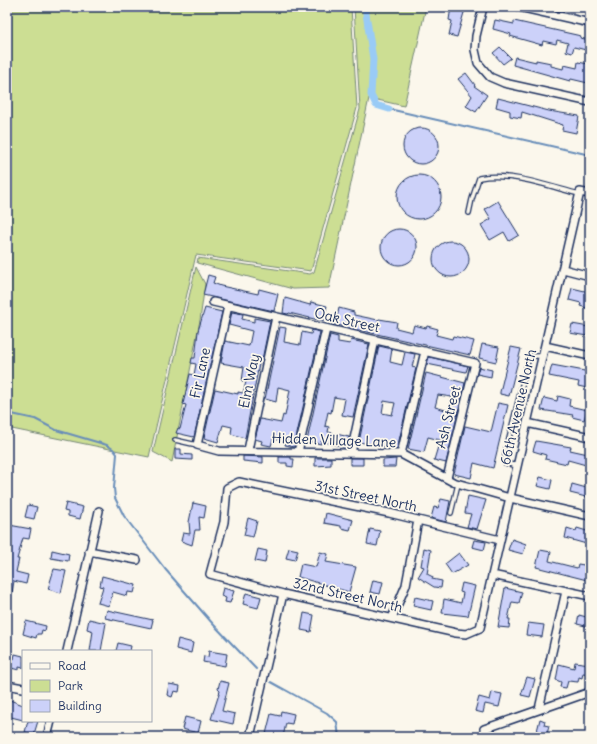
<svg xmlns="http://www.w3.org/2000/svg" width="597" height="744" font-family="Delius,sans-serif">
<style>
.green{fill:#ccde93;stroke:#748678}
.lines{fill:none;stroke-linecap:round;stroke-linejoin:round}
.stream{stroke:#678db9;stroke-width:2}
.canal{stroke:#99cbf6;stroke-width:7}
.building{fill:#ccd1f9;stroke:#1b2f5e;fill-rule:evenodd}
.lane-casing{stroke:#1b2f5e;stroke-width:6}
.street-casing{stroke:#1b2f5e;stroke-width:10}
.lane{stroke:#fbf7ec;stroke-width:3.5}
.street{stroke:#fbf7ec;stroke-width:7}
.labels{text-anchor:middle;stroke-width:3.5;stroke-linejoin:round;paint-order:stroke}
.street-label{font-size:14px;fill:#1b2f5e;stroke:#fbf7ec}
</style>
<rect width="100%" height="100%" fill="#fbf7ec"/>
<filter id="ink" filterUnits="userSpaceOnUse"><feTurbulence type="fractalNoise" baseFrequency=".025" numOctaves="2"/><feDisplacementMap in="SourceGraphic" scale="8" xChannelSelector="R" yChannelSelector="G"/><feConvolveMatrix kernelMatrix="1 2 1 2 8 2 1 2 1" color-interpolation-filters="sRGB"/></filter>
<g filter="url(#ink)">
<path class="green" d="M7,7H351L357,108L311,271L196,255L149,457L7,428Z
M354,7H426L404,106L369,98L329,288L293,289L197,263L198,258L310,274L314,272L360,109Z
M196,267L205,284L200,320L172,462L153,452Z"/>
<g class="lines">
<path class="stream" d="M389,109L590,155
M7,413L35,419L56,430L107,445L113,449L117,454L114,488L115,498L124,516L165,569L213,624L256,669
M271,682L327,713L337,722L339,737"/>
<path class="canal" d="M365,7L373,59L371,95L376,105L389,109"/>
</g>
<path class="building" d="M451,7L465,9L457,37L449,35L452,21L449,20Z
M495,20L514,24V21L581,36L580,38L590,40V51L574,47L572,53L566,51L568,43L557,40L556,44L543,41L542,45L510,36L511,34L493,29Z
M500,47L511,58L503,64L493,53Z
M515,57L536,62V60L551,63V66L563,69L564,65L577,68L578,62L588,64L587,68L590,69L588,83L571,79L570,81L513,65Z
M466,73L475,85L474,86L487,95L476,112L466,106L472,96L458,79Z
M498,98L549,111L579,116L576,133L562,130L563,125L522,112L521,118L510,116V111L496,107Z
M403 146a18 18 0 1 1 36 0a18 18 0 1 1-36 0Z
M397 197a22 22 0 1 1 44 0a22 22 0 1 1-44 0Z
M498,201L519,235L509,241L504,232L490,240L481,225L491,219L485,209Z
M381 247a18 18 0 1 1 36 0a18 18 0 1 1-36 0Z
M433 259a18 18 0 1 1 36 0a18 18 0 1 1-36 0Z
M208,275L215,277L213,283L221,286L258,294L259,289L278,294L274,311L203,295Z
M572,288L589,292L588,297L590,298V309L580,306L581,303L569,300Z
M285,298L310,305L311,302L327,306L323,321L289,313L288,314L283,313Z
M205,308L222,312L194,437L176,433L178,428L180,429L186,405L183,404L190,374L194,375L196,364L191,363L192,358H195L198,331Z
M339,308L354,312V315L378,320L379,319L397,322L396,328L412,332L414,325L426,328L427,326L438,329L436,335L452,339L453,336L474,341L470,355L332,324L333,316L337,317Z
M232,312L243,314L242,319L254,322V318L270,321L262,360L260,359L245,438L231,434L232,427L223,425L218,442L204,438L215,389L238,394V392L243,393L246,382L242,381L244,367L221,363L225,341L249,346L252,331L229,325Z
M572,324L589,327L587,336L570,333Z
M280,327L286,328L284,342L300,345L302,332L311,334L312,330L320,332L294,447L285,445L286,441L273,439L271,446L261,444L262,441L255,439L260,419L281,423L283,415L285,416L290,390L278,387L276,402L265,399Z
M330,335L338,337V342L350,344L351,340L369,344L353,417L342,415L345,399L334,397L331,413L328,412L325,426L329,427L328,432L349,437L347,448L321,441V444L307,441Z
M482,344L499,347L496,362L479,358Z
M379,346L392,349L390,362L402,365L405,352L415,354L412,367L416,368L397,449L359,442ZM384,401L395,403L392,415L382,413Z
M511,347L521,349L509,396L500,394V392Z
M429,357L468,366L466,372L427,364Z
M552,365L590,372L587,388L578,386L579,382L549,376Z
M479,367L492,370L491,377L477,374Z
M426,373L465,383L446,463L434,460L440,440L428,437L424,452L408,449ZM438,395L452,397L449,411L435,407Z
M558,396L570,399L569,406L587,410L584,420L572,417L573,415L541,410L544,398L557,401Z
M498,403L508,405L493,468L474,463L471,478L454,474L465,426L491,432Z
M536,441L571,447L570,450L588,454L586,465L568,460L567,464L545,459L546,455L533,451Z
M175,449H181V454L192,455V460L175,459Z
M243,456L263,457V463L243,461Z
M279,457H291V459H294L293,467L287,466V463H279Z
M315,458H331V465L315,466Z
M350,458H363V465H350Z
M396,459L395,467H383V460Z
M540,477L552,480L550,489L537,486Z
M572,484L590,489V498L570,493Z
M468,496L486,500L477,529L467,527L471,514L465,513Z
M441,499L450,501L446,522L431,518L434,507L438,508Z
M66,503L83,507L80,519L68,516V512L64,511Z
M193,503L206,506L204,518L199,517L200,530H195L192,545L181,541L183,533L190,534L189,522Z
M28,505L37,507L34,519L25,517Z
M326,513L353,520L350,530L341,528V526L324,523Z
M248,518L257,521L253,537L244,535Z
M9,525L31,529L29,539L23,538L17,559H19L16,572L28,575L26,584L14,581L12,593L7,592V544L9,535H7Z
M567,528L576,531L577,528L590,532V545L565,538Z
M370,529L380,531L377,546L367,544Z
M512,539L526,544L523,554L508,550Z
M474,540L486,542L484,550L472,547Z
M289,548L298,550L295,560L286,558Z
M424,548L431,550L427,574L433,577L432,579L442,581L441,588L434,587L418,577L424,567L421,566Z
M258,549L267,551L265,563L255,561Z
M52,550L69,554L68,561L51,558Z
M540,550L551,552L549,561L577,568L578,564L590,566L587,580L536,567Z
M320,552L328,554L326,562L356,567L349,592L298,577L301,564L316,567Z
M459,553L468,565L452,574L445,564Z
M54,569L66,571L61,593L48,589Z
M102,576L136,585L134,593L128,592L127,596L113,592L109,606L98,603L103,587L100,586Z
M373,580L383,582L380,594L370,592Z
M462,583L475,586L468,616L442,613L444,599L461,603L463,593L460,592Z
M223,588L234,591L230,603L225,602L226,598L221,596Z
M505,588L522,592L519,603L512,602L508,619H510L509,628L498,627Z
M246,593L261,597L258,608L243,604Z
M415,597L433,601L431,610L413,606Z
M107,610L153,620L151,628L105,618Z
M304,613L314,615L311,632L301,630Z
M579,615L590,618V627L577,624Z
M89,619L106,623L101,651H90L93,631L87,629Z
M26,621L46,626L45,631L42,630L41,634H37L36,638L23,634Z
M528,623L544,625L542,637L526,635Z
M178,639L193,643L191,653L176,649Z
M118,643L131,646L130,651H116Z
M209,651L227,654L225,666L203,662L204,656L208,657Z
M15,654L23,656V668L19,667V670L7,667L9,658L14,659Z
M575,662L590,664V674L583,673L582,678L579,677L578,682L568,681L566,688L560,687L561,682L556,680L559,664L574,668Z
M527,677L535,679L530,697L521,695Z
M220,681L229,683L222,711L235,714L233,724L211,719L220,691L218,689Z
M169,684L180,686L179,692L174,691L172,697L167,695Z
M492,692L502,694L499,707L485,704L483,713L475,711L479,697L490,700Z
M7,699L23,705V720L7,716Z
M281,711L294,714L292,724L286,723L283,737L266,734L271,714L280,716Z
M185,717L201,721L198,733L182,729Z
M540,719L545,721L544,725L549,726L547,734L537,731Z
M28,721H38L34,734L25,732Z"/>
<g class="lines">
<defs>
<path id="lane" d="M469,213L472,199L479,178C511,172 548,186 579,194
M175,440L197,445
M517,466L505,463V454L528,361L530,356H543
M451,513L458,484"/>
<path id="street" d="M483,7L476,36L475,50L478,63L490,77L504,83L590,102
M519,7L590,23
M563,269L590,276
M213,302L475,363L447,478
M228,306L197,445L219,451L401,454L453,482L510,498L590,516
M545,346L590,356
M527,423L590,437
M248,450L276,317
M298,452L326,329
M351,453L375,340
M401,454L425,351
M500,540L389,513L239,482L227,488L224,522L210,574L283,594L456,633L466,634L480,628L580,192L590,194
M89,551L137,560
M492,575L590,596
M392,618L406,585L418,520
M67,651L99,511
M7,685L23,688
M539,709L566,591
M484,729L590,692
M47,737L51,721
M250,737L283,594"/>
</defs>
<use href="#lane" class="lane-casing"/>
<use href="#street" class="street-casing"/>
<use href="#lane" class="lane"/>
<use href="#street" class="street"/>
</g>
</g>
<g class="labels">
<g class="street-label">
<text transform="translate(347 320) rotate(13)" y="5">Oak Street</text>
<text transform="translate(200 373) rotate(-78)" y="5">Fir Lane</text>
<text transform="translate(249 381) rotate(-78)" y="5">Elm Way</text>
<text transform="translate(518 407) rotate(-77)" y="5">66th Avenue North</text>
<text transform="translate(448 417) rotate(-76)" y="5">Ash Street</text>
<text transform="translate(334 440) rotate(2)" y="5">Hidden Village Lane</text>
<text transform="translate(366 496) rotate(12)" y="5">31st Street North</text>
<text transform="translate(348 595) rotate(13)" y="5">32nd Street North</text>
</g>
</g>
<rect width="597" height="744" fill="none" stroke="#fbf7ec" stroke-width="24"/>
<rect x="12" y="12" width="573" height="720" fill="none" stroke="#1b2f5e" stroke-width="1.5" filter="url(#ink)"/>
<rect x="22" y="650" width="130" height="72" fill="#fbf7ec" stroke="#a1a7b3"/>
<rect x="30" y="663" width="20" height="6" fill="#fbf7ec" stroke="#a1a7b3"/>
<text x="58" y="670" font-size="12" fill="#1b2f5e">Road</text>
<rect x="30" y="680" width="20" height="12" fill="#ccde93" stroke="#a1a7b3"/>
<text x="58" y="690" font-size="12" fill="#1b2f5e">Park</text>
<rect x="30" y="700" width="20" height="12" fill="#ccd1f9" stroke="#a1a7b3"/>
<text x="58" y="710" font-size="12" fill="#1b2f5e">Building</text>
</svg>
